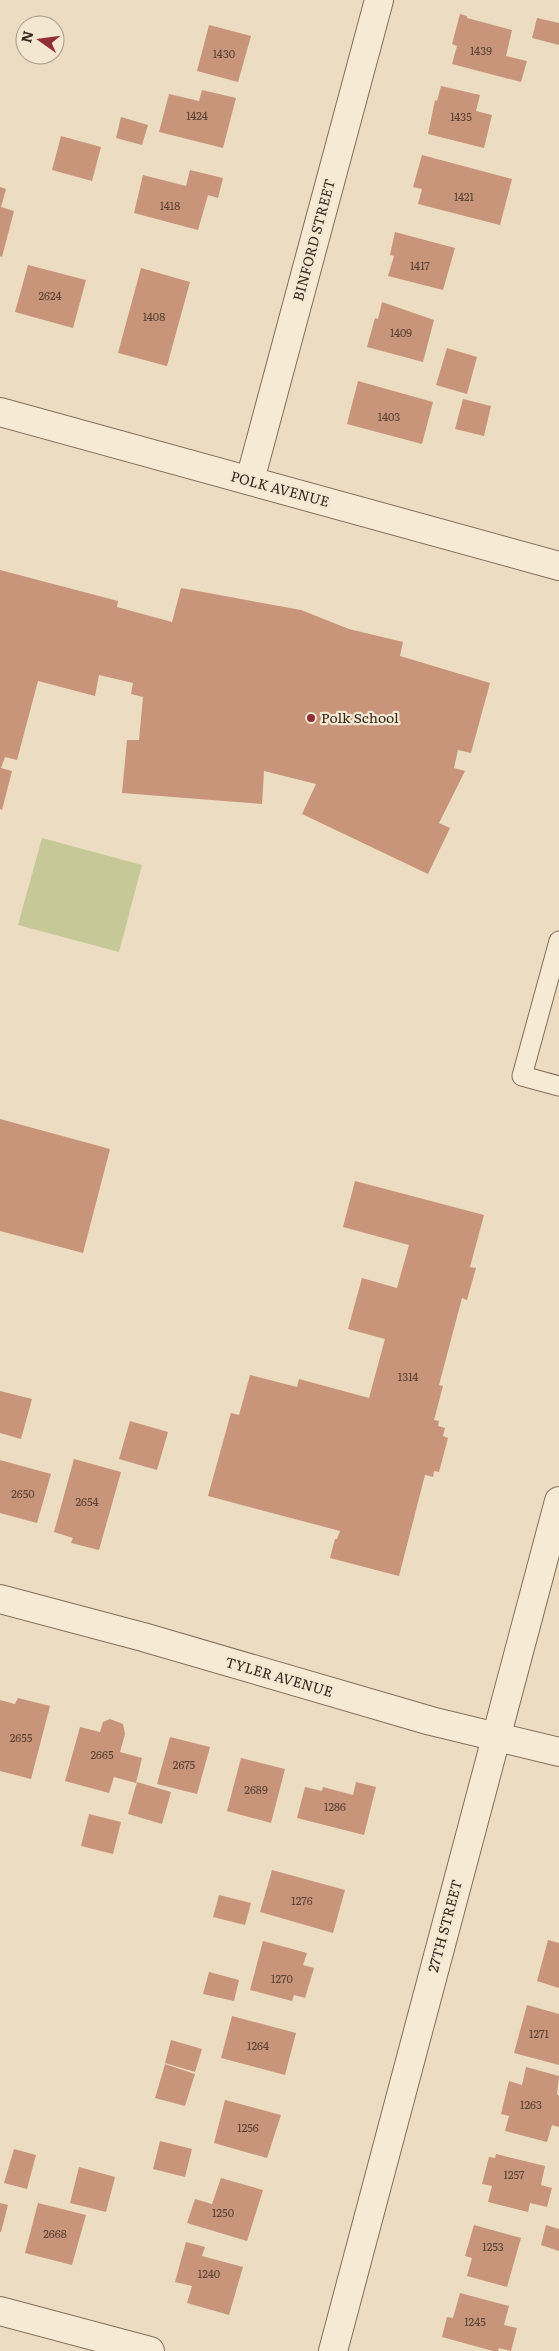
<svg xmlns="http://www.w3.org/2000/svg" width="559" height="2351" font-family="Literata,serif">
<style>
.green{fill:#c6c997}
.building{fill:#c8957a}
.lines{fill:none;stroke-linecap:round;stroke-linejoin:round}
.lane-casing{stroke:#846e5a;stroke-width:21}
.street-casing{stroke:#846e5a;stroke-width:30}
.lane{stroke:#f7ead5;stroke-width:19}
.street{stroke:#f7ead5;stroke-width:28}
.poi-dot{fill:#902e35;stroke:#f3e7d2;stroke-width:2}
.labels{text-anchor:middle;stroke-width:4.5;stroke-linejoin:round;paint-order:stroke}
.number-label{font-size:11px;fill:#5a4335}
.street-label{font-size:14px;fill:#35281e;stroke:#f3e7d2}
.poi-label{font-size:14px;fill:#35281e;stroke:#f3e7d2;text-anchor:start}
</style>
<rect width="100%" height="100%" fill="#ebdcc2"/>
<path class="green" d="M42,838L142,865L119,952L18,925Z"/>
<path class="building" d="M460,14L467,16V18L512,30L506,56L527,61L521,82L452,64L457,46L452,44Z
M537,18L559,23V45L532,38Z
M209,25L251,36L238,82L197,71Z
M441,86L480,95L476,111L492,115L484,148L428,134L435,100L437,101Z
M202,90L236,98L223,148L159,132L169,94L199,101Z
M121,117L148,125L142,145L116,138Z
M61,136L101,147L92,181L52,170Z
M422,155L512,179L500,225L418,204L422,189L413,187Z
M190,170L223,178L218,198L208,195L198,230L134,213L143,175L186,186Z
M0,187L6,189L1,207L14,211L2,257L0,256Z
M395,232L455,248L443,290L388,276L394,256L390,255Z
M28,265L86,280L73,328L15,312Z
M141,268L190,282L167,366L118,353Z
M382,302L434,320L423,362L367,347L375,318L378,319Z
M447,348L477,357L467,394L436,385Z
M358,381L433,402L422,444L347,424Z
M463,399L491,406L484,436L455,429Z
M0,570L118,601L117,607L172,622L181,588L301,610L349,629L403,642L400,656L490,683L471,753L458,750L454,768L465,771L439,823L450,828L428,874L302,814L316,784L264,771L262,804L122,793L127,740H139L143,697L131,694L133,683L99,675L95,696L38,681L17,760L5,757L1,768L12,771L2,810L0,809Z
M0,1119L110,1149L83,1253L0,1231Z
M355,1181L484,1215L470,1267L476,1268L467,1300L462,1298L439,1385L443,1386L434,1420L439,1421L438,1426L445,1428L443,1436L448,1438L439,1472L434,1471L433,1477L425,1475L399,1576L330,1558L335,1539H337L340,1531L208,1496L231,1413L239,1415L250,1375L297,1387L299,1379L369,1398L385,1339L348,1329L362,1278L397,1288L409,1245L343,1227Z
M0,1391L32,1399L21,1439L0,1433Z
M130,1421L168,1432L157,1470L119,1459Z
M74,1459L121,1472L99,1550L71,1543L73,1538L54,1532Z
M0,1460L51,1474L37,1523L0,1513Z
M18,1698L50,1706L31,1779L0,1771V1700L15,1704Z
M110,1719L123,1724L125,1734L120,1752L142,1758L136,1783L114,1777L109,1793L65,1781L80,1727L100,1732L103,1722Z
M170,1737L210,1747L197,1794L157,1784Z
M241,1758L285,1769L271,1823L227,1811Z
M137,1782L171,1792L162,1824L128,1814Z
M356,1782L376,1787L364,1835L297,1818L305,1787L322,1791L323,1787L353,1795Z
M89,1814L121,1822L113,1854L81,1846Z
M272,1870L345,1890L333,1933L260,1912Z
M219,1895L251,1903L245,1925L213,1917Z
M548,1940L559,1943V1988L537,1981Z
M263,1941L307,1953L303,1965L314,1968L305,1998L294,1995L292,2001L250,1990Z
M209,1972L239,1980L234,2001L203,1994Z
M527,2005L559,2014V2065L514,2053Z
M232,2016L296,2033L285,2075L221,2058Z
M171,2040L202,2049L195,2072L165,2063Z
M165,2064L195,2074L185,2106L155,2098Z
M526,2067L559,2076L557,2094L559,2096V2127L552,2125L547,2142L505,2131L509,2116L501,2114L509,2081L522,2085Z
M225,2100L281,2115L267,2158L214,2143Z
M160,2141L192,2149L185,2177L153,2169Z
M14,2149L36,2155L27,2189L4,2183Z
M496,2154L545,2166L541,2185L552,2188L547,2207L530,2203L528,2212L488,2202L492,2186L482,2184L489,2157L495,2158Z
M79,2167L115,2177L106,2212L70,2203Z
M221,2178L263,2190L247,2241L187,2223L195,2199L212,2204Z
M0,2203L8,2205L1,2232H0Z
M38,2203L86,2215L72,2265L25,2253Z
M474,2225L521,2238L507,2287L467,2276L472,2258L465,2256Z
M546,2225L559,2229V2251L541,2245Z
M186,2242L205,2247L202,2256L243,2267L229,2315L187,2303L192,2286L175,2282Z
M460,2293L509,2306L504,2325L517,2328L511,2351L499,2348L498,2351H493L442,2337L447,2317L453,2318Z"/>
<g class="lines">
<defs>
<path id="lane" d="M559,941L522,1076L559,1086"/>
<path id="street" d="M0,412L559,566
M250,480L379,0
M0,1599L143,1637L431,1721L559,1752
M0,2311L150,2351
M333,2351L559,1501"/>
</defs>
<use href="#lane" class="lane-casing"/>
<use href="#street" class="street-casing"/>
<use href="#lane" class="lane"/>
<use href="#street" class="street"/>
</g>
<circle class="poi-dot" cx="311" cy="718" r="5"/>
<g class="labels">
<g class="number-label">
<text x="481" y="55">1439</text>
<text x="224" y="58">1430</text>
<text x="197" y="120">1424</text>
<text x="461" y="121">1435</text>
<text x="464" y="201">1421</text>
<text x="170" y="210">1418</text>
<text x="420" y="270">1417</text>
<text x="50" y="300">2624</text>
<text x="154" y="321">1408</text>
<text x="401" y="337">1409</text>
<text x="389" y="421">1403</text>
<text x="408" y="1381">1314</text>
<text x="23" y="1498">2650</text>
<text x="87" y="1506">2654</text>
<text x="21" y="1742">2655</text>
<text x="102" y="1759">2665</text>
<text x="184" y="1769">2675</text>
<text x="256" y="1794">2689</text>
<text x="335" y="1811">1286</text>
<text x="302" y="1905">1276</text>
<text x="282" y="1983">1270</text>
<text x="539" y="2038">1271</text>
<text x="258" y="2050">1264</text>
<text x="531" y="2109">1263</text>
<text x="248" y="2132">1256</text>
<text x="514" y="2179">1257</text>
<text x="223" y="2217">1250</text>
<text x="55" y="2238">2668</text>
<text x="493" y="2251">1253</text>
<text x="209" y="2278">1240</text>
<text x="475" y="2326">1245</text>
</g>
<g class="street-label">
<text transform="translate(314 240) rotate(-75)" y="5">BINFORD STREET</text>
<text transform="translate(280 489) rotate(15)" y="5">POLK AVENUE</text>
<text transform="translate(279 1677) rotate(16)" y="5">TYLER AVENUE</text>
<text transform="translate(445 1926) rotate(-75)" y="5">27TH STREET</text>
</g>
<g class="poi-label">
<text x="321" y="723">Polk School</text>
</g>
</g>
<g transform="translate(40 40) rotate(284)"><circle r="24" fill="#f3e7d2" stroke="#a79b8a"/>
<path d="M0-4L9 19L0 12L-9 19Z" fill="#902e35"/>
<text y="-8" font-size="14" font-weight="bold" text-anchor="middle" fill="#35281e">N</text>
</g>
</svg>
